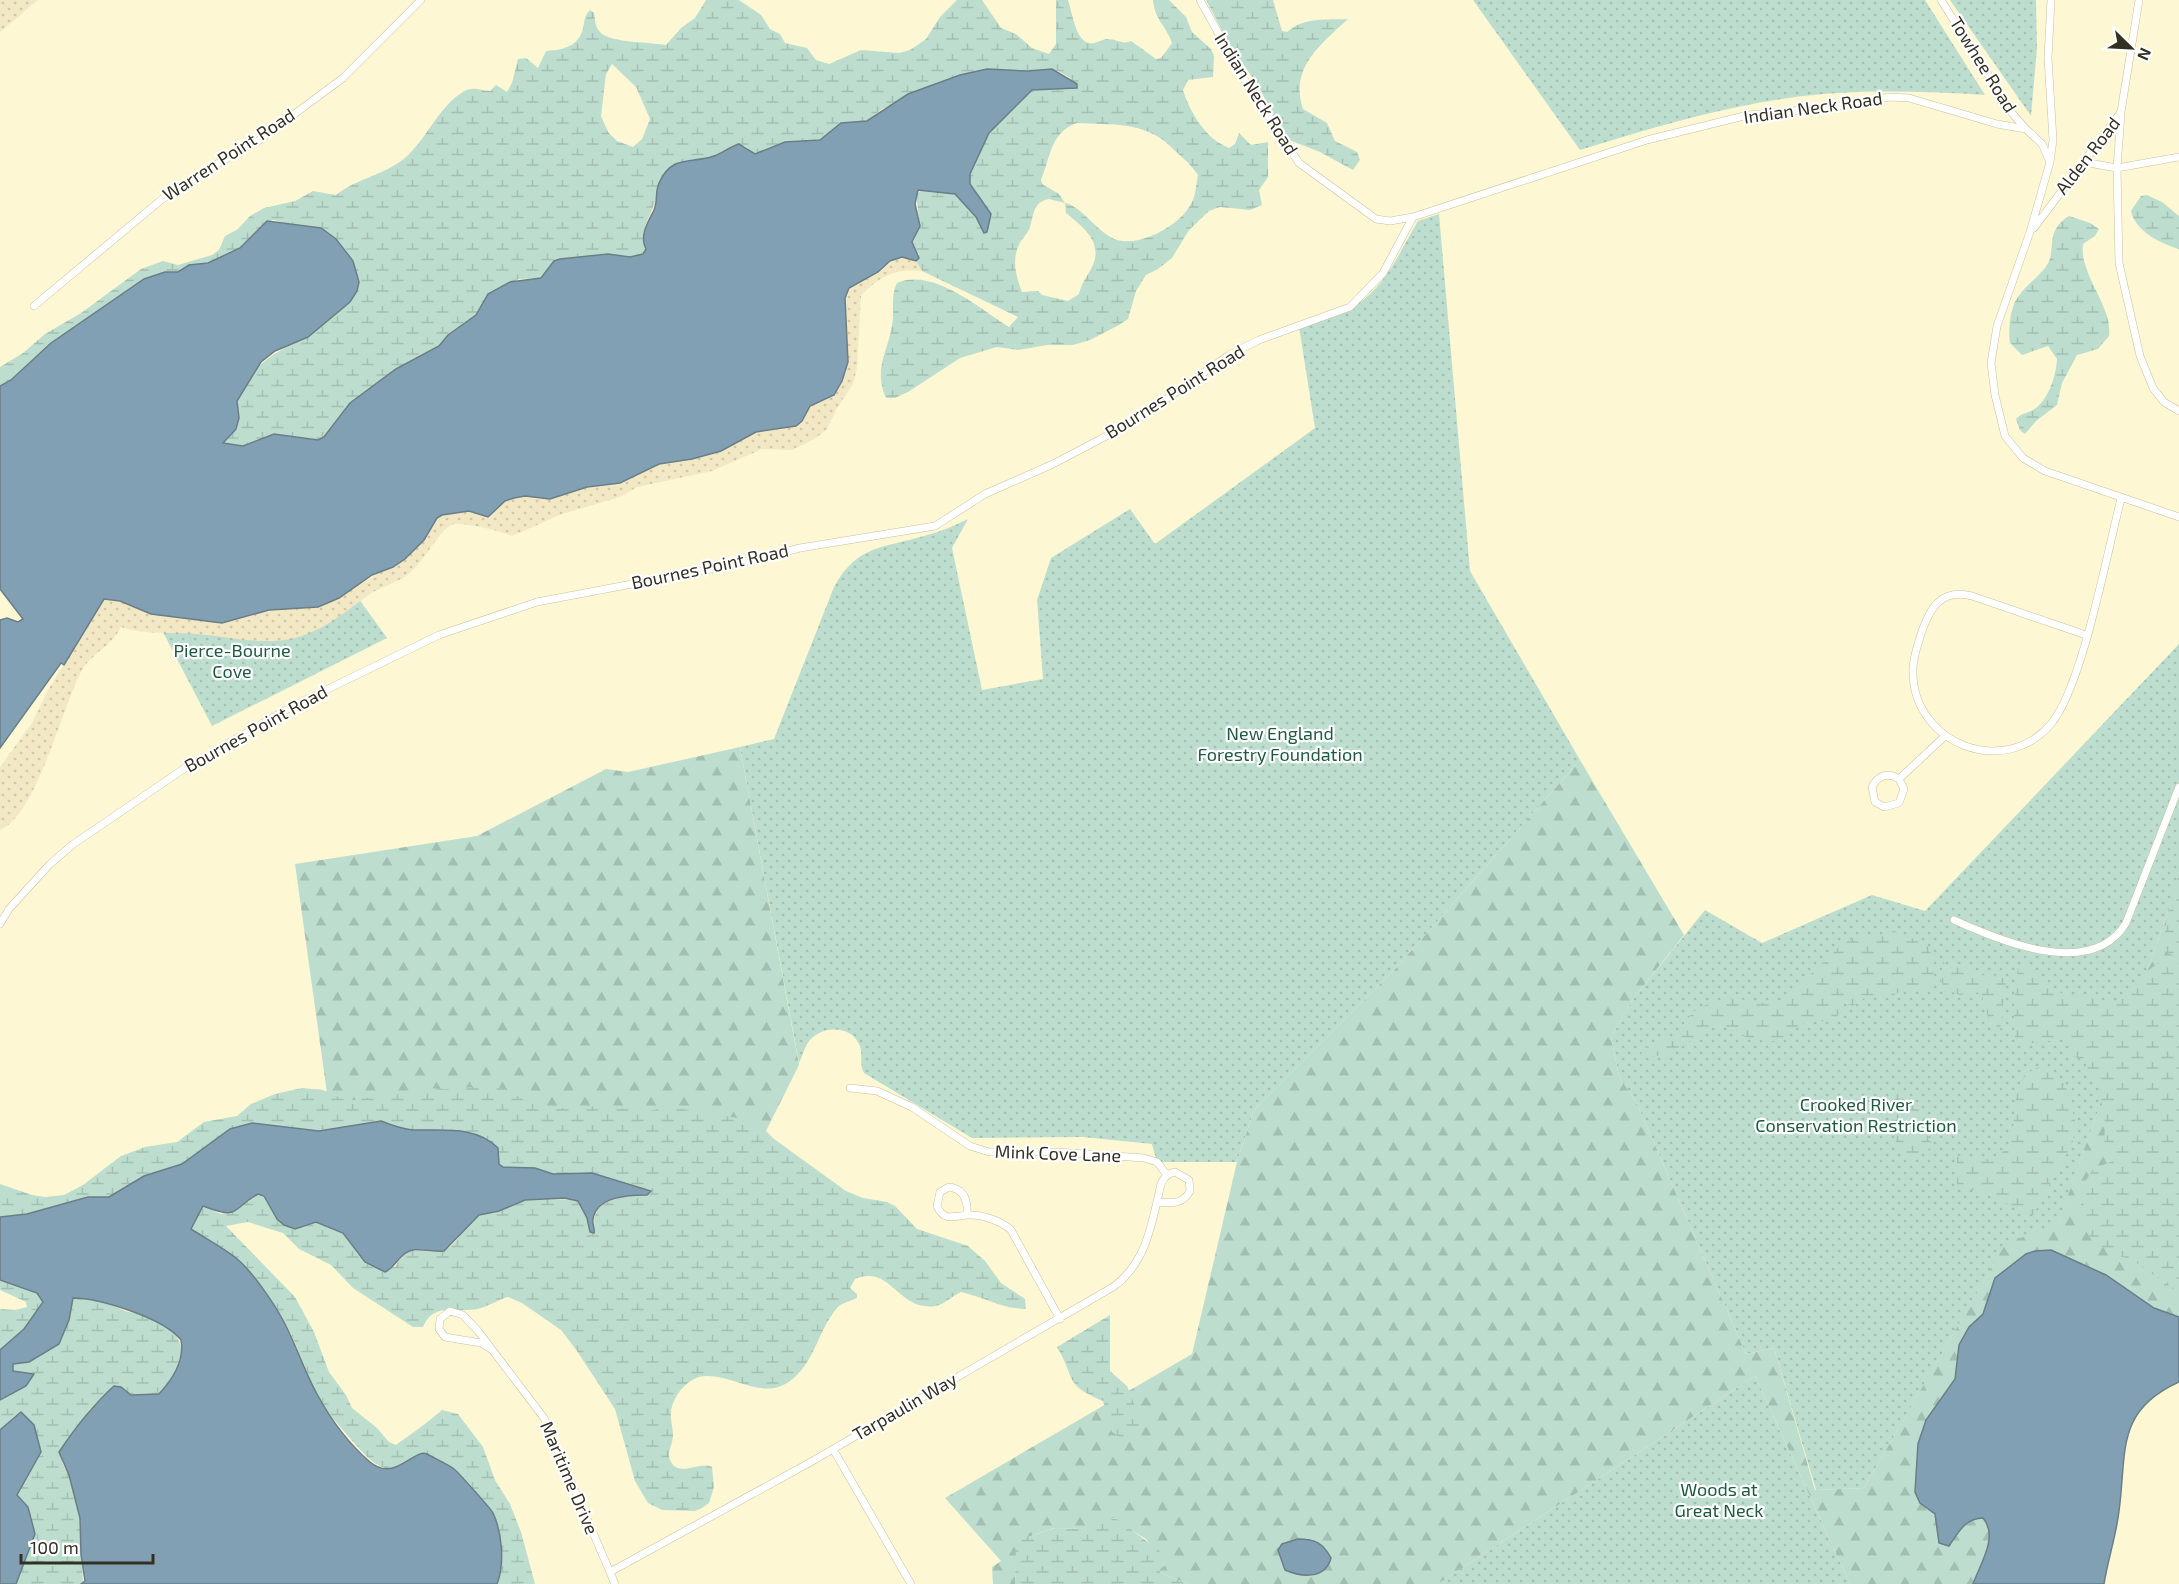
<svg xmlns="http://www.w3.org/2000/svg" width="2179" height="1584" font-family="'Exo 2',sans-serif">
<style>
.grass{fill:url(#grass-dots)}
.forest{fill:url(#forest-firs)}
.wetland{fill:url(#wetland-marsh);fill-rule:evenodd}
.sand{fill:url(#sand-dots)}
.water{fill:#82a0b3;stroke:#6a7e88;stroke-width:1.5}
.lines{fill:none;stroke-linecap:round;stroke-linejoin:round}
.street-casing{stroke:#c8c1a0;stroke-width:8}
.street{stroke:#fff;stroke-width:7}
.labels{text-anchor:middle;stroke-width:4.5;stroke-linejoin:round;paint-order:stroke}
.street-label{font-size:18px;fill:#333023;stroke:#fff}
.park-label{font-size:18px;fill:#1e5942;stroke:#fff}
</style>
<defs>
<pattern id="grass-dots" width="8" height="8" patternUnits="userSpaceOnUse" patternTransform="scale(1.5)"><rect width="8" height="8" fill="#bddece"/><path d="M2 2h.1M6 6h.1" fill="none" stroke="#a3bfb1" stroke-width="1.8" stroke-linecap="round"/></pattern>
<pattern id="forest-firs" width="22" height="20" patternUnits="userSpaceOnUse" patternTransform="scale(1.5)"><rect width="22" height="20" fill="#bddece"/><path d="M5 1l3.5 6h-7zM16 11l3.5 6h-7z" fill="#a3bfb1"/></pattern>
<pattern id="wetland-marsh" width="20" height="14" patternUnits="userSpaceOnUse" patternTransform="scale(1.5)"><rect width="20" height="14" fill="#bddece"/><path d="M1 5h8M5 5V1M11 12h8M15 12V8" fill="none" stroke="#a3bfb1"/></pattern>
<pattern id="sand-dots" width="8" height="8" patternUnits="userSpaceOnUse" patternTransform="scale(1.5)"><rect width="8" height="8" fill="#f2e8c4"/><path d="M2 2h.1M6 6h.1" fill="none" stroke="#d0c7a8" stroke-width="1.8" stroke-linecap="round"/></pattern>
</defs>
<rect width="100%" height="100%" fill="#fef7d4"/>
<path class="grass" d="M1473,0H1925L1985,95C1920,91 1853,89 1788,98C1717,108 1648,129 1580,150Z
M1950,0H2036L2037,48L2031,116Z
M1439,214L1470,571L1580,760L1395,969L1254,1110L1237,1162H1157L1152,1144L1083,1137L972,1138L864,1073C859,1065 863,1056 860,1046C853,1026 825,1025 812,1038C805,1044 803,1055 799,1063L740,747L774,739L834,587C857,545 883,548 924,536C939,532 954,526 968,519L952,548L982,690L1043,679L1037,600L1051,558L1130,509L1155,544L1315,428L1299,327C1318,320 1342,314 1359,303C1387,284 1401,249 1418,221Z
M343,577L387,638L212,726L152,611Z
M2179,644V880L2058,1225L2005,1245L1864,1488L1816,1490L1774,1348L1746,1354L1637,1104L1619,1076L1611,1037L1633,999L1705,910L1762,943L1872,895L1925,911Z
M1755,1376L1850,1584H1438Z"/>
<path class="forest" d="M740,747L799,1065L731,1201L332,1129L295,864L477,836L606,769L628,772Z
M1580,760L1684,935L1633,999L1611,1037L1619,1076L1637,1104L1746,1354L1774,1348L1815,1490L1864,1488L2005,1244L2058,1224L2179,880V1323L2006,1584H1850L1755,1376L1438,1584H1189L1160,1573V1569L1165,1565L1146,1539L1113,1518L1081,1529L1054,1528L1017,1541L1015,1584H993L992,1567L1001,1561L945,1498L1192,1354L1237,1162L1254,1110L1395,969Z"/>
<path class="wetland" d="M706,0H739L761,15L770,29L780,34L785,43L807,48L816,60L829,64L861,50L899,53L910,50L926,39L940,17L957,0H982L1001,28L1016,34L1032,48L1049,54L1056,44V0H1068C1072,11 1075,40 1089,43C1095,45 1101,39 1108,39C1117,39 1122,45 1131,41L1156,59L1161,58L1172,43C1166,25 1155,21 1153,0H1169L1186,17L1192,32L1211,49L1214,56L1213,77L1188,80L1183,90C1190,113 1206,139 1229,148L1235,144L1239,133L1251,145L1268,142V177L1259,190L1262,205L1250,210L1220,207L1209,211L1189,230L1172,258L1158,269L1146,275L1136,291L1128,319L1119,325L1090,340L1073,345H1047L1018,350L997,347L960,358L908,392L895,398H886C873,368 888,352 892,325C895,310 890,297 897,283C933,267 980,309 1009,327L1018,317L922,271L916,261L919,254L912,245L920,226L916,194L924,189L955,194L976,217L984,232L991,214L970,184L969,174L989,133L1032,90L1074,89L1070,78L1058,71L987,69L960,75L941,83L882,109L867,121L841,123L820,140L801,141L755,154L745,146C727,148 722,155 706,158L658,188C658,208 635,231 646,249L643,254L629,257L608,254L560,259L554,261L541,278L519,279L488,294L476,315L448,334L439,346L409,361L350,403L324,437L318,440L275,434L243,446L223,444C226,437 232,435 236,429C242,420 234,411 237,402C248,366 277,350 308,337L349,256L336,239L321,228L308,229L273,220L264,224L240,248L208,263L189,265L178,272H165L129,289L117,300L51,343L11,380L0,386V367L23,353L45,334L81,313L141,269L163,261L178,265L212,255L219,250L225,236L238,229L250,216L264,208L295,201L313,191L336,195C356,179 384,175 405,158C427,139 438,107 463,92C472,86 479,90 490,91L496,85L507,92L512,83L518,59L526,58L538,68L546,51C562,50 579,47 583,28C585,20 584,16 590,10L594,13C595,19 595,27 600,32C609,43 651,42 666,45L681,28L695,18ZM612,64L636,87L650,119L642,139L633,147L617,141L608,132L601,116L606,74ZM1077,123C1110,125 1143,121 1169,145C1179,155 1190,163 1198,175C1196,184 1196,194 1192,202C1182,224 1142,247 1117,240C1097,233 1082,206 1065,203L1059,194L1042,184L1041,180C1051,155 1051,132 1077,123ZM1049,199L1065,203L1066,213C1080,225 1099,237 1095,259C1092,271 1082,280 1079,294L1068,301L1042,295L1038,291L1022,292C1016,277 1011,258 1020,243C1023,237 1028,233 1030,227C1034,214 1033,202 1049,199Z
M1206,0H1273L1282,31L1287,32C1304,17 1326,20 1348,19C1321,44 1289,68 1303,109L1327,123L1335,141L1357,152L1360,160L1353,170L1320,152L1284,138L1259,87L1229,44Z
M2147,195L2162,202L2179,216V249C2161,244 2135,231 2131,211L2141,196Z
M2069,216L2090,223L2099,229L2095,236L2083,244C2079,275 2113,306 2109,336L2098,349L2077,355L2062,383L2057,405L2036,421L2025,434L2020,430L2016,419C2021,413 2026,414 2033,410C2048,401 2056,377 2057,359L2048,346L2022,355L2010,343C2008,331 2010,307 2018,297C2026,285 2039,277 2047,265C2057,250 2044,231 2069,216Z
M2179,875V958L2165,952C2162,933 2171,893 2179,875Z
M1894,931L1927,944L1934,962V987L1901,991L1890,997H1866L1853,1006L1844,1003C1834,1031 1824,1017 1805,1023C1795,1026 1788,1034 1782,1042L1747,1039L1738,1030L1716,1024L1672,1053L1646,1058L1641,1054L1646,1046L1674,1037L1693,1012L1703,1006L1732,998L1770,1004L1786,998L1840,946L1858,935L1879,936Z
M2162,960L2179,964V1293L2135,1262L2110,1252L2091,1239L2080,1218L2082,1187L2093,1169L2113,1161L2104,1148L2105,1123L2099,1089L2083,1059L2074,1057L2064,1039L2016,1045C2012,1020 2014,993 2018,968L2026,966L2035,972L2045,985L2061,993L2112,1002L2126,998L2145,973Z
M1943,961L1948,968L1960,964L1976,975L2004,976L2006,980L2000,1032C1987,1024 1985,1005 1981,992L1960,995L1945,989L1941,981Z
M2039,1067L2065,1083L2075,1121L2073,1142L2033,1215L1983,1193L1957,1186V1157C1967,1155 1979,1162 1989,1159C2034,1147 1995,1084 2039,1067Z
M492,1086L505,1089L529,1103L569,1109L604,1105L643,1112L670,1107L744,1119L761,1126L774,1139L846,1191L863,1198L887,1202L895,1206L917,1229L968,1246L985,1261L1001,1283L1025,1299L1026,1309C1002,1309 984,1297 961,1292C953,1295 945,1304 936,1306C897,1312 892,1264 855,1279L850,1288L857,1294V1298C851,1301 841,1303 837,1308C818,1330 815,1363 790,1381C763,1401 735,1375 706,1376C689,1376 673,1395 671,1412C670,1420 673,1427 673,1435C673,1446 664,1454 673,1465C683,1475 701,1461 712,1467L714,1487L709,1503L702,1508L695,1511L662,1510L648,1503L635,1481L615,1409L577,1351L561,1330L522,1303L508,1297C497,1300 488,1307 477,1309C455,1313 434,1302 423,1327H413L353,1288L331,1265L299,1249L283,1233L248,1222L226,1226L295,1297L314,1332L329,1372L346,1395L352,1408L377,1428L389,1442L396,1445C413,1433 427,1423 442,1410L458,1414L483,1447L495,1480L510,1504L521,1532L535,1584H497L500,1575L485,1502L448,1466L434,1461L429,1456L417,1454C388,1486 368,1459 348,1436C336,1422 324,1409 316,1392C304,1368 296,1340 282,1317C258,1281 229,1249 191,1229L203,1206L221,1214L248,1202L258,1194L264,1196L277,1219L303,1227L317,1222L343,1233L365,1262L395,1267C411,1235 430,1262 450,1247C461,1238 466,1222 479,1216C484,1213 491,1213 497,1211C506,1209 513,1203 522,1201C533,1198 566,1199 578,1201L587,1218L590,1232L595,1230C588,1199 624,1195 647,1195L651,1193L592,1173L553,1174L535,1168L503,1167L499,1164L498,1148L474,1134L450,1129L413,1130L381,1121L318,1131L252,1123L230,1129L182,1164L144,1176L109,1197H88L27,1214L0,1217V1184L32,1195L45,1197L64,1195L83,1185L121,1156L145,1147L177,1142L204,1122L237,1116L251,1104L275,1094L302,1088L323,1090L348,1101L391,1094L411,1095L425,1088L445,1089Z
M1905,1093C1924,1101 1922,1127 1932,1144L1929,1149L1907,1158C1893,1147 1885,1108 1897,1094Z
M0,1280L38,1293L43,1302L24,1329L0,1350V1309L15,1310L27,1307L26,1302L0,1290Z
M76,1297C87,1301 97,1300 108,1303C114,1304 119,1309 125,1311C132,1313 140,1314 147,1316C193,1332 188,1364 159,1394L131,1395L121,1387L103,1396L89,1410L82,1424L68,1439L62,1463L69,1475L80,1518L83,1584H16L35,1534L24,1502L18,1500L17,1495L41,1452L34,1425L13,1417L9,1424L0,1430V1400L26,1386L30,1373L13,1371V1363L29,1362L59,1344L69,1320L71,1301Z
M1110,1315V1371L1127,1386L1142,1424L1141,1431L1133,1436L1122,1439L1112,1432L1103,1401C1063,1384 1076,1379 1057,1347Z
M1108,1517L1119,1520L1166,1556L1167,1562L1160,1569V1573L1189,1584H1015L1016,1541L1055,1528L1081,1529Z"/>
<path class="sand" d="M0,0H38L0,32Z
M902,257L916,261L922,271C894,268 881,276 861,295L857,368L853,384L837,408L827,429L816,438L792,450L762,449L712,471L637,487L620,497L562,514L512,536C500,531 461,521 451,525C440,530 421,566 406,576C396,583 384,586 373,592C341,614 315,640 273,641C247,642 222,636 197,634C171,632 144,635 121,627C111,647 91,654 82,670C62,706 37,815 0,830V767L32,723L48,690L104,599L120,601L151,614L222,623L269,610L318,607L405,559L424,540L437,518L442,515L469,511L488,517L505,501L514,498L525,495L550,499L587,487L620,483L659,464L692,459L721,451L756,432L786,429L802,421L810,406C882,370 824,317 851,287C857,280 868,278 875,274C885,268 891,261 902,257Z"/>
<path class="water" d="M987,69L1028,71L1052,69L1077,84V88L1032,90L989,133L970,174V184L991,214L987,232L984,233L976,217L955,194L918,190L915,204L920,226L912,242L919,258L916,261L902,257L890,261L878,272L849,288L845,298L848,362L842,381L834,395L810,406L802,421L796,426L756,432L721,451L692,459L659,464L620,483L587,487L550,499L525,496L514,498L505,501L488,517L469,511L442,515L437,518L424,540L405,559L393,567L372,575L339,598L318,607L269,610L222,623L151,614L120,601L104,599L64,665L61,663L0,748V620L7,618L18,622L23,619L0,589V386L11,380L51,343L144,279L165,272H178L189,265L208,263L240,248L267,221L321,228L336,239L353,261L359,282L357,291L350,302L308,337L275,351L261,362L237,401L239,418L236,429L223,443L243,446L274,434L318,440L324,437L350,403L396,369L439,346L448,335L476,315L488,294L510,282L541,278L554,261L560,259L608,254L630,257L643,254L646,249C639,236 648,222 654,210C658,201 655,192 659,183C672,154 691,164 714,156C723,153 729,147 739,144L755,154L785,142L820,140L841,123L867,121L908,94L960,75Z
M381,1121C391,1125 402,1129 413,1130C441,1131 475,1125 498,1148L499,1164L503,1167L535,1168L553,1174L592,1173L651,1191L647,1195C629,1195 597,1196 593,1219C592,1224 595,1228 594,1233L590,1232L587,1218L578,1201L564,1198L525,1200L499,1211L479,1215L444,1251C429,1253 414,1244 402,1256C395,1262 394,1268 385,1272L365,1262L343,1233L316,1222L295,1229L284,1225L277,1219L264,1196L258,1194C230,1210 240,1220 203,1206L191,1229C205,1238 223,1248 236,1258C252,1271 273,1302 283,1320C296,1344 304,1371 317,1394C330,1418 349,1444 370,1462C395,1483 414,1448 427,1454C432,1457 449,1465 454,1469C457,1471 491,1509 493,1513C502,1532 505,1564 497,1584H81L85,1581L81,1554L80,1518L69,1475L59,1452C75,1428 93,1405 114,1386L121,1387L131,1395L159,1394C173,1379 185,1361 181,1340C164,1318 99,1298 73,1298L69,1320L59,1344L29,1362L13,1364V1371L34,1374L26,1386L0,1400V1350L24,1329L43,1302L37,1293L0,1280V1217L27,1214L88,1197H109L144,1176L182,1164L230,1129L252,1123L319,1131Z
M2051,1250L2106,1275L2154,1308L2179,1317V1382C2115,1411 2127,1452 2119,1511C2116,1536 2108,1559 2104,1584H1973C1980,1564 1999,1537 1983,1518C1965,1518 1958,1533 1949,1546L1939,1543L1935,1514L1920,1503L1915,1492L1918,1444L1926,1420L1955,1379L1959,1345L1969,1327L1983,1314L1995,1278L2026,1254L2035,1251Z
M21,1412L34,1425L41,1452L17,1495L28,1507L35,1534L16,1584H0V1430Z
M1298,1539C1315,1539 1323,1543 1331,1558C1325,1580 1301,1577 1285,1570L1278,1550L1282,1544Z"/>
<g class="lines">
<defs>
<path id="street" d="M1200,0L1244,79L1299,163L1376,219L1390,221L1413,217L1647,140L1748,115L1834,107L1890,97L1909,98L1997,124L2026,129L2042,144L2050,162L2030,232L1997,326L1991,363L1995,395L2005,436L2023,458L2045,471L2179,517
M1941,0L2012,113L2026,129
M2121,114L2117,168L2179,157
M2050,162L2053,140L2048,58L2051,0
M2083,162L2117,168L2119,263L2140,356L2153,388L2164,402L2179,411
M2034,228L2121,112L2139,0
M34,306L161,200L201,173L258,141L343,78L421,0
M2086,635L1972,596C1940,588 1929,609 1920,637C1917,648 1912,661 1913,673C1914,744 2004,779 2051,724C2083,685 2107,552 2121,499
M1899,779L1904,789L1899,803L1884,807L1875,802L1872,787C1878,775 1888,772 1899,779L1944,737
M1954,920C2000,941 2092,980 2126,923L2179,787
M0,924L9,909L49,865L72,845L185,768L293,706L439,635L537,602L727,566L800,548L935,526L985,494L1053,464L1135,421L1229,355L1259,340L1350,307L1383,273L1413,217
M850,1088L877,1091L912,1107L970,1146L989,1152H1057L1144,1158L1157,1162L1167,1175
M967,1214C968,1200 964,1189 949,1187L940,1192L937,1206C944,1223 956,1215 970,1215C984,1215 1001,1221 1011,1230L1060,1319
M491,1349L481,1343L445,1337L439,1329L440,1319L450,1311L463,1315L478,1331L544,1418L615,1584
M833,1449L911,1584
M610,1572L809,1463L1113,1287C1147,1263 1152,1222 1161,1184C1164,1177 1168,1173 1175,1172L1189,1180L1190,1191C1183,1205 1171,1203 1157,1202"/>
</defs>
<use href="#street" class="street-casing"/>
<use href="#street" class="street"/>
</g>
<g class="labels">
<g class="street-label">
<text transform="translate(1983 65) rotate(58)" y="6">Towhee Road</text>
<text transform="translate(1256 94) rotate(58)" y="6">Indian Neck Road</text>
<text transform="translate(1813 108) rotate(-8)" y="6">Indian Neck Road</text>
<text transform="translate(229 155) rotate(-33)" y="6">Warren Point Road</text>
<text transform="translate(2088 156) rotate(-52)" y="6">Alden Road</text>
<text transform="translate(1175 392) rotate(-32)" y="6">Bournes Point Road</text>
<text transform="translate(710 567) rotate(-12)" y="6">Bournes Point Road</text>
<text transform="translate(256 729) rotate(-29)" y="6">Bournes Point Road</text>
<text transform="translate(1058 1154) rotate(2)" y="6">Mink Cove Lane</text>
<text transform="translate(905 1407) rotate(-30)" y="6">Tarpaulin Way</text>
<text transform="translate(569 1478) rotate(67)" y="6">Maritime Drive</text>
</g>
<g class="park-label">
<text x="232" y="657">Pierce-Bourne<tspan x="232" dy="21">Cove</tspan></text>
<text x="1280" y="740">New England<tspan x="1280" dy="21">Forestry Foundation</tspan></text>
<text x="1856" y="1111">Crooked River<tspan x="1856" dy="21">Conservation Restriction</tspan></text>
<text x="1719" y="1496">Woods at<tspan x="1719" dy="21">Great Neck</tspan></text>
</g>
</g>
<g transform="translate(2131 48) rotate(114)" stroke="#ffffff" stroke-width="4.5" paint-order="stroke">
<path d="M0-4.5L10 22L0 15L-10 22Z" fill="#333023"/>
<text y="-9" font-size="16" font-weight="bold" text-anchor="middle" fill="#333023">N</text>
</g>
<path d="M21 1554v9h132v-9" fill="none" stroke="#333023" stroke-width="3"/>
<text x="30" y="1554" font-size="18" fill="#333023" stroke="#ffffff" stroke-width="4.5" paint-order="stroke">100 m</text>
</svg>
